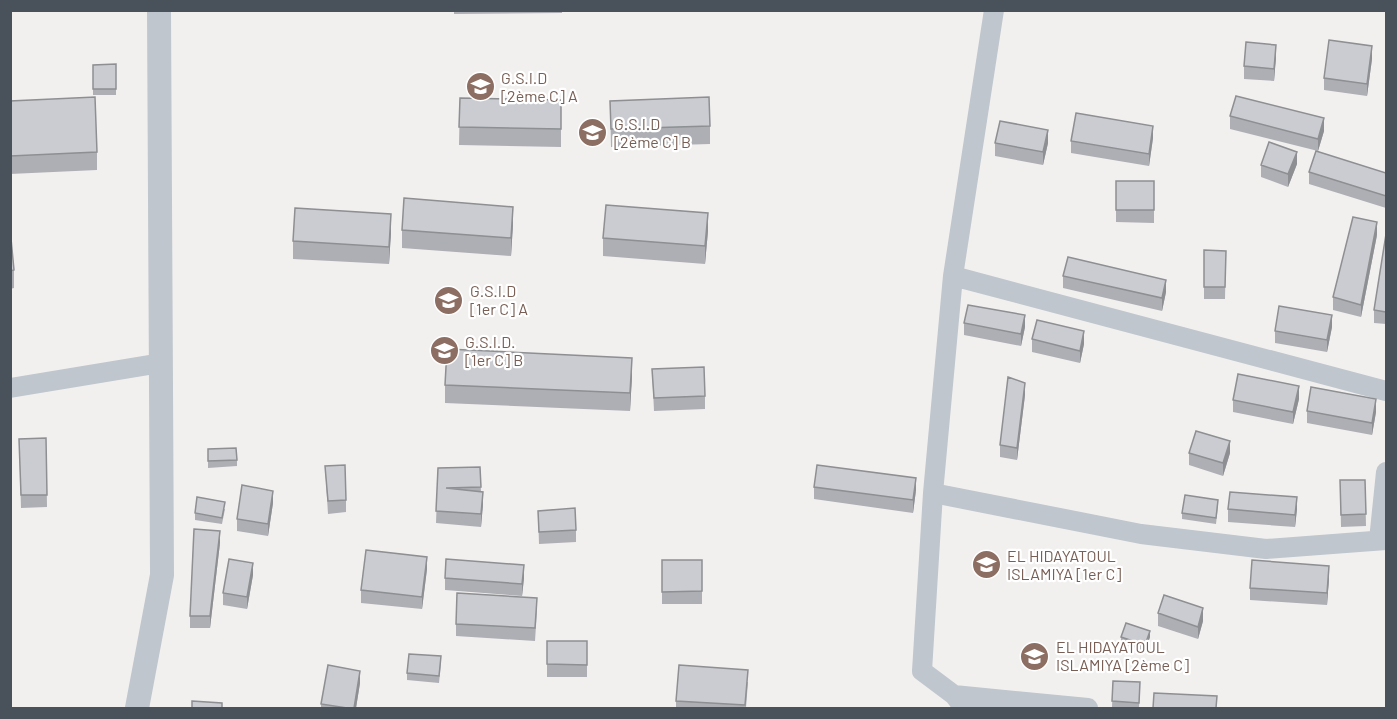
<svg xmlns="http://www.w3.org/2000/svg" width="1397" height="719" font-family="Barlow,sans-serif">
<style>
.lines{fill:none;stroke-linecap:round;stroke-linejoin:round}
.minor{stroke:#bfc6cd;stroke-width:20}
.tertiary{stroke:#bfc6cd;stroke-width:24}
.wall{fill:#aeafb4}
.shaded-wall{fill:#8d8f92}
.building{fill:#caccd1;stroke:#8d8f92;stroke-width:1.5}
.labels{text-anchor:middle;stroke-width:4.5;stroke-linejoin:round;paint-order:stroke}
.education-label{font-size:16px;fill:#785e54;stroke:#fff;text-anchor:start}
</style>
<rect width="100%" height="100%" fill="#f2f0ef"/>
<g class="lines">
<path class="minor" d="M953,276L1386,391
M10,388L161,363
M933,493L1141,534L1266,549L1386,540
M1379,540L1386,472
M954,695L1088,708
M964,708L954,695L922,671L933,493L953,276L994,10"/>
<path class="tertiary" d="M137,708L162,575L159,10"/>
</g>
<path class="wall" d="M454,10H562V13L454,14Z
M1276,57L1274,81L1244,79V66Z
M1372,59L1367,96L1324,90V78Z
M116,64V95H93V65Z
M460,98L561,100V147L459,145Z
M10,101L97,152V170L10,174Z
M610,101L710,126V144L611,147Z
M1230,116L1324,131L1318,151L1230,129Z
M1153,138L1149,166L1071,153V141Z
M995,143H1048L1043,165L995,156Z
M1297,164L1288,187L1261,177V165Z
M1309,172L1386,173V208L1309,184Z
M1116,181H1154V223L1116,222Z
M513,224L511,256L402,248V230Z
M10,228L14,270V288L10,289Z
M708,231L705,264L603,256V238Z
M391,232L389,264L293,259V241Z
M1386,234V324L1374,323V310Z
M1377,235L1361,317L1333,310V297Z
M1204,250L1226,251L1225,299H1204Z
M1063,276L1166,292L1162,311L1063,288Z
M964,323L1025,327L1021,346L964,335Z
M1332,327L1327,352L1275,343V331Z
M1032,339L1084,344L1080,363L1032,352Z
M652,369L705,396V409L654,411Z
M632,376L630,411L445,403V385Z
M1025,395L1017,460L1000,457V445Z
M1299,399L1293,424L1233,412V400Z
M1307,411L1376,412L1372,435L1307,423Z
M46,438L47,507L21,508L19,439Z
M208,449L237,460V466L208,468Z
M1189,453H1230L1223,476L1189,465Z
M325,466L346,500V512L328,514Z
M480,467L481,492L483,504L481,527L436,523L438,468Z
M1340,480H1365L1366,526L1341,527Z
M814,487L916,490L913,513L814,499Z
M273,503L268,536L237,531V519Z
M1218,506L1216,524L1182,519V513Z
M225,509L222,524L195,520V513Z
M1228,509H1297L1295,527L1228,522Z
M538,511L576,530V542L539,544Z
M220,543L210,628H190V616Z
M662,560L702,591V604H662Z
M427,569L422,609L361,603V590Z
M253,575L247,609L223,605V593Z
M445,578H524L522,596L445,590Z
M1329,578L1327,605L1250,600V588Z
M537,610L535,641L456,636V624Z
M1158,613L1203,621L1198,639L1158,626Z
M1121,637H1150L1145,651L1121,643Z
M547,641H587V677H547Z
M441,663L439,683L407,680V673Z
M1113,681L1140,682L1139,708L1112,707Z
M748,682L746,708H676V701Z
M360,683L356,708H321V704Z"/>
<path class="shaded-wall" d="M1276,45V57L1274,81V69Z
M1372,46V59L1367,96V84Z
M1324,118V131L1318,151V139Z
M1153,126V138L1149,166V154Z
M1048,130V143L1043,165V152Z
M1297,152V164L1288,187V174Z
M513,207V224L511,256V238Z
M708,213V231L705,264V246Z
M391,214V232L389,264V247Z
M1377,222V235L1361,317V305Z
M1166,280V292L1162,311V298Z
M1025,315V327L1021,346V334Z
M1332,315V327L1327,352V340Z
M1084,331V344L1080,363V351Z
M632,358V376L630,411V393Z
M1025,383V395L1017,460V448Z
M1299,386V399L1293,424V412Z
M1376,399V412L1372,435V423Z
M1230,441V453L1223,476V463Z
M916,478V490L913,513V500Z
M273,491V503L268,536V524Z
M483,492V504L481,527V514Z
M1297,497V509L1295,527V515Z
M220,531V543L210,628V616Z
M427,557V569L422,609V597Z
M253,563V575L247,609V597Z
M524,565V578L522,596V584Z
M1329,566V578L1327,605V593Z
M1203,608V621L1198,639V627Z
M1150,631V637L1145,651V645Z
M360,671V683L356,708H354Z"/>
<path class="building" d="M1329,40L1372,46L1367,84L1324,78Z
M1246,42L1276,45L1274,69L1244,66Z
M116,64V89H93V65Z
M1236,96L1324,118L1318,139L1230,116Z
M95,97L97,152L10,156V101Z
M709,97L710,126L611,129L610,101Z
M460,98L561,100V129L459,127Z
M1076,113L1153,126L1149,154L1071,141Z
M1000,121L1048,130L1043,152L995,143Z
M1269,142L1297,152L1288,174L1261,165Z
M1316,151L1386,173V196L1309,172Z
M1116,181H1154V210H1116Z
M404,198L513,207L511,238L402,230Z
M606,205L708,213L705,246L603,238Z
M295,208L391,214L389,247L293,241Z
M1353,217L1377,222L1361,305L1333,297Z
M10,228L14,270L10,271Z
M1386,234V312L1374,310Z
M1204,250L1226,251L1225,287H1204Z
M1068,257L1166,280L1162,298L1063,276Z
M968,305L1025,315L1021,334L964,323Z
M1279,306L1332,315L1327,340L1275,331Z
M1037,320L1084,331L1080,351L1032,339Z
M447,349L632,358L630,393L445,385Z
M704,367L705,396L654,398L652,369Z
M1238,374L1299,386L1293,412L1233,400Z
M1008,377L1025,383L1017,448L1000,445Z
M1311,387L1376,399L1372,423L1307,411Z
M1196,431L1230,441L1223,463L1189,453Z
M46,438L47,495H21L19,439Z
M236,448L237,460L208,461V449Z
M345,465L346,500L328,501L325,466Z
M817,465L916,478L913,500L814,487Z
M480,467L481,487L446,488L483,492L481,514L436,511L438,468Z
M1340,480H1365L1366,514L1341,515Z
M242,485L273,491L268,524L237,519Z
M1230,492L1297,497L1295,515L1228,509Z
M1185,495L1218,500L1216,518L1182,513Z
M197,497L225,502L222,518L195,513Z
M575,508L576,530L539,532L538,511Z
M194,529L220,531L210,616H190Z
M366,550L427,557L422,597L361,590Z
M229,559L253,563L247,597L223,593Z
M446,559L524,565L522,584L445,578Z
M662,560H702V591L662,592Z
M1252,560L1329,566L1327,593L1250,588Z
M457,593L537,598L535,628L456,624Z
M1164,595L1203,608L1198,627L1158,613Z
M1126,623L1150,631L1145,645L1121,637Z
M547,641H587V665L547,664Z
M409,654L441,656L439,676L407,673Z
M328,665L360,671L354,708H347L321,704Z
M679,665L748,670L745,705L676,701Z
M1113,681L1140,682L1139,703L1112,701Z
M1154,693L1217,696L1216,708H1153Z
M192,701L222,703V708H192Z"/>
<defs>
<symbol id="school-disc" viewBox="-11 -11 22 22"><circle r="9.5" fill="#8d6e63" stroke="#fff"/><path d="M0-5L7-2L0 1L-7-2ZM-4 1L0 2.5L4 1V4Q0 6-4 4Z" fill="#fff"/></symbol>
</defs>
<g fill-rule="evenodd">
<use href="#school-disc" x="464" y="70" width="33" height="33"/>
<use href="#school-disc" x="576" y="116" width="33" height="33"/>
<use href="#school-disc" x="432" y="284" width="33" height="33"/>
<use href="#school-disc" x="428" y="334" width="33" height="33"/>
<use href="#school-disc" x="970" y="548" width="33" height="33"/>
<use href="#school-disc" x="1018" y="640" width="33" height="33"/>
</g>
<g class="labels">
<g class="education-label">
<text x="501" y="84">G.S.I.D<tspan x="501" dy="18">[2ème C] A</tspan></text>
<text x="614" y="130">G.S.I.D<tspan x="614" dy="18">[2ème C] B</tspan></text>
<text x="470" y="297">G.S.I.D<tspan x="470" dy="18">[1er C] A</tspan></text>
<text x="465" y="348">G.S.I.D.<tspan x="465" dy="18">[1er C] B</tspan></text>
<text x="1007" y="562">EL HIDAYATOUL<tspan x="1007" dy="18">ISLAMIYA [1er C]</tspan></text>
<text x="1056" y="653">EL HIDAYATOUL<tspan x="1056" dy="18">ISLAMIYA [2ème C]</tspan></text>
</g>
</g>
<rect width="1397" height="719" fill="none" stroke="#49525b" stroke-width="24"/>
</svg>
